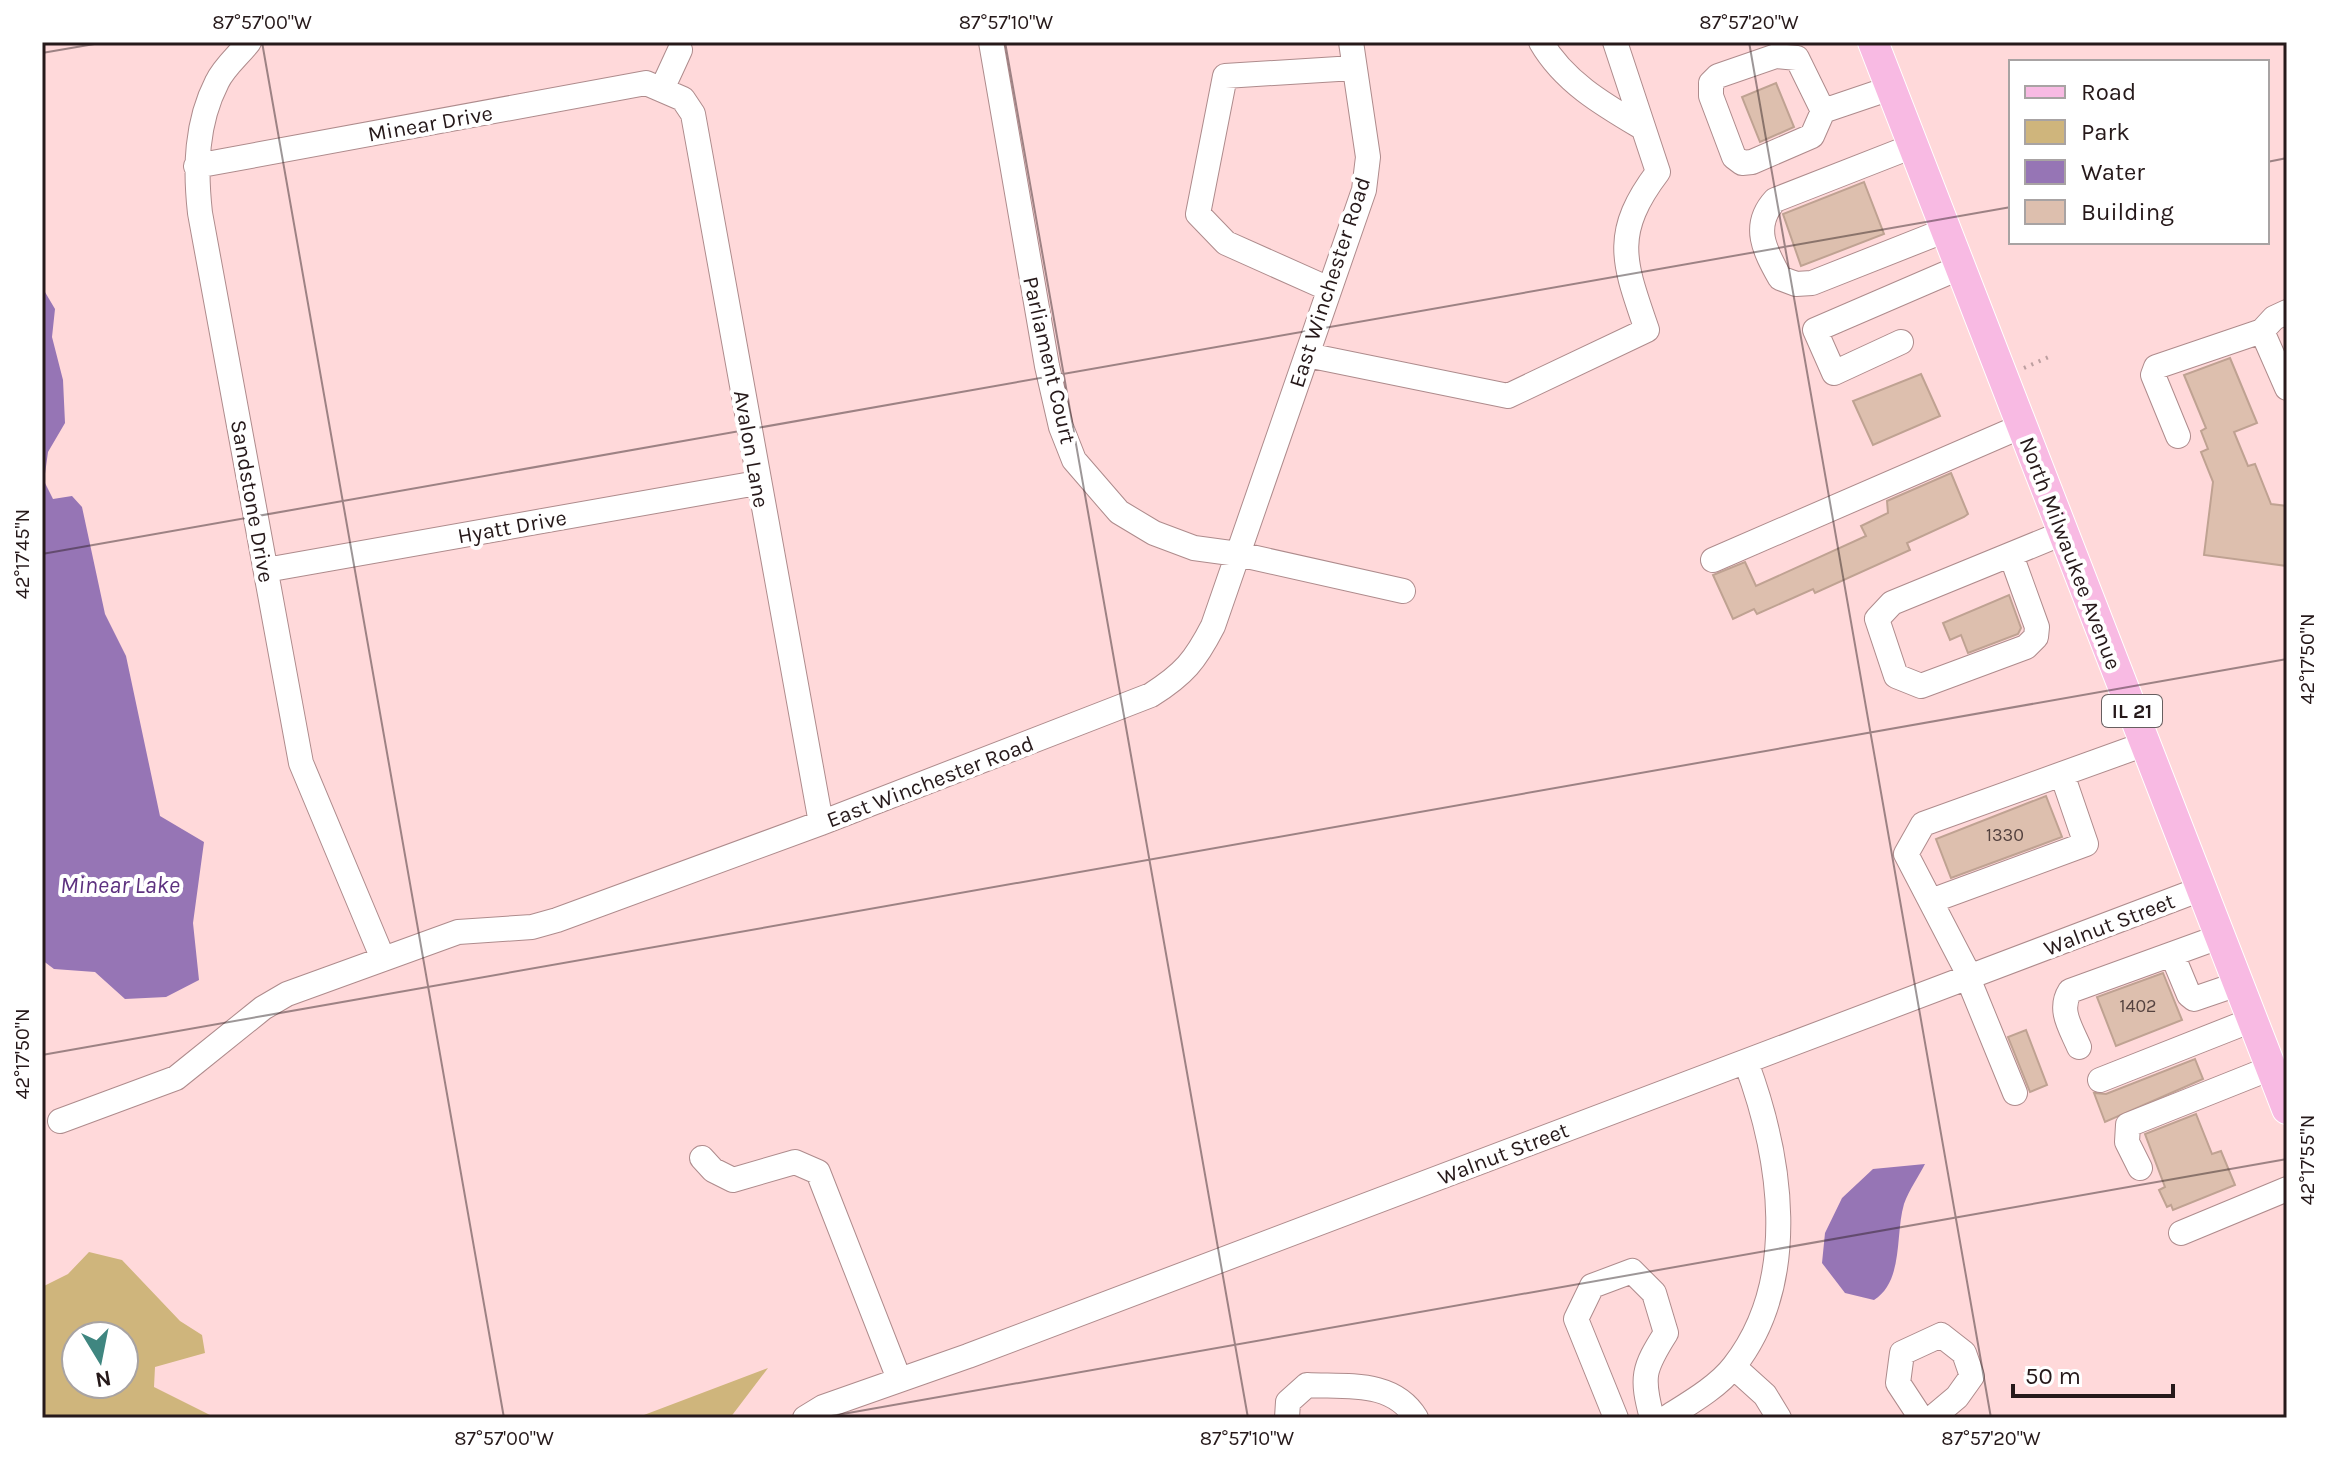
<svg xmlns="http://www.w3.org/2000/svg" width="2329" height="1460" font-family="Karla,sans-serif">
<style>
.green{fill:#cfb57c;fill-rule:evenodd}
.water{fill:#9675b5}
.building{fill:#ddbfae;stroke:#bfa292;stroke-width:2}
.lines{fill:none;stroke-linecap:round;stroke-linejoin:round}
.minor-casing{stroke:#ae8b8c;stroke-width:26}
.major-casing{stroke:#fff;stroke-width:32}
.path{stroke:#bd9fa0;stroke-width:4;stroke-dasharray:2 6;stroke-linecap:butt}
.minor{stroke:#fff;stroke-width:24}
.major{stroke:#f8bae3;stroke-width:30}
.ticks{fill:none;stroke:#26191a;stroke-width:2;stroke-opacity:0.45}
.labels{text-anchor:middle;stroke-width:8;stroke-linejoin:round;paint-order:stroke}
.number-label{font-size:18px;fill:#54423f}
.shield{fill:#fff;stroke:#675e5f;stroke-width:2}
.shield-label{font-size:20px;font-weight:bold;fill:#26191a}
.street-label{font-size:22px;fill:#26191a;stroke:#fff}
.water-label{font-size:24px;font-style:italic;fill:#5d317f;stroke:#fff}
.neatline{fill:none;stroke:#26191a;stroke-width:3}
.ticks-label{font-size:20px;text-anchor:middle;fill:#26191a}
</style>
<rect width="100%" height="100%" fill="#ffd9da"/>
<path class="green" d="M89,1252L122,1260L180,1321L202,1335L205,1353L155,1367L154,1387L216,1418H42V1287L68,1274ZM76,1336H124V1384H76Z
M768,1368L730,1418H636Z"/>
<path class="water" d="M42,287L55,309L52,337L63,380L65,423L48,452L44,481L53,499L72,496L82,507L105,614L126,656L160,816L204,842L193,923L199,980L166,997L125,999L95,972L54,969L42,960Z
M1925,1164C1919,1176 1909,1190 1904,1204C1895,1234 1904,1281 1874,1300L1845,1293L1822,1263L1825,1233L1842,1198L1873,1169Z"/>
<path class="building" d="M1776,83L1794,127L1760,142L1742,97Z
M1864,182L1884,234L1801,266L1783,214Z
M2230,358L2257,423L2234,432L2248,466L2255,464L2271,504L2287,506V566L2204,555L2213,482L2201,452L2208,449L2201,431L2206,428L2184,375Z
M1921,374L1940,416L1873,445L1853,401Z
M1951,473L1968,514L1964,517L1907,543L1910,550L1815,593L1813,589L1757,614L1754,609L1733,619L1713,575L1745,562L1756,586L1866,536L1861,526L1888,513L1887,501Z
M2009,595L2021,628L2018,634L1968,653L1961,635L1950,640L1943,623Z
M2046,796L2062,837L1951,878L1936,839Z
M2163,973L2182,1020L2116,1046L2097,997Z
M2026,1030L2047,1085L2030,1092L2008,1037Z
M2195,1059L2203,1079L2105,1122L2094,1093L2106,1094Z
M2196,1114L2212,1154L2221,1151L2235,1185L2173,1210L2171,1205L2167,1207L2159,1190L2165,1187L2145,1134Z"/>
<g class="lines">
<defs>
<path id="minor" d="M249,42C239,55 224,67 217,82C196,123 195,168 200,213L301,763L383,959
M991,42L1047,366L1061,427L1074,460L1119,512L1154,533L1194,548L1238,554L1403,591
M1541,42C1564,82 1604,105 1643,128
M662,89L680,50
M1823,111L1797,58L1776,56L1718,76L1711,83V96L1734,157L1742,163L1752,162L1812,136L1823,111L1891,88
M1913,146L1775,200C1751,226 1765,251 1780,278L1796,284L1812,283L1946,230
M196,166L646,83L683,99L693,114L821,823
M1329,289L1226,243L1198,214L1225,76L1354,68
M2262,331L2287,388
M1901,342L1834,373L1815,330L1961,267
M1307,355L1508,396L1647,330C1624,263 1611,234 1658,172L1615,42
M2178,436L2153,375L2156,367L2262,331L2274,318L2287,312
M2011,555L2037,627L2036,637L2026,647L1921,686L1896,676L1877,619L1892,603L2063,533
M1713,560L2022,426
M266,570L757,483
M1931,901L2086,844L2062,774
M2172,954L2189,995L2194,999L2238,984
M1970,977L1906,854L1923,824L2145,744
M1968,978L2015,1093
M2079,1047C2071,1028 2058,1010 2070,991L2219,937
M2100,1080L2252,1020
M60,1121L176,1078L263,1008L287,994L458,932L532,927L557,920L821,823L1151,695C1184,674 1195,661 1213,626L1364,190L1368,157L1351,42
M702,1158L713,1170L733,1180L795,1162L818,1172L899,1379
M2140,1168L2127,1142L2128,1125L2271,1068
M2181,1233L2287,1189
M1734,1367L1765,1395L1779,1418
M805,1418L823,1407L968,1356L2201,889
M1287,1418L1288,1402L1307,1385C1347,1387 1393,1380 1416,1418
M1616,1418L1576,1319L1592,1286L1632,1271L1654,1293L1666,1333C1643,1369 1641,1377 1652,1418
M1666,1418C1688,1404 1718,1387 1734,1366C1801,1280 1781,1156 1746,1062
M1921,1418L1898,1383L1902,1353L1941,1335L1964,1353L1972,1376L1957,1397L1932,1418"/>
<path id="major" d="M1873,42L2287,1109"/>
</defs>
<use href="#minor" class="minor-casing"/>
<use href="#major" class="major-casing"/>
<path class="path" d="M2024,368L2051,356"/>
<use href="#minor" class="minor"/>
<use href="#major" class="major"/>
</g>
<path class="ticks" d="M262,42L504,1418M1005,42L1248,1418M1749,42L1991,1418M42,53L106,42M2267,162L2287,158M42,554L2011,207M42,1055L2287,659M820,1418L2287,1159"/>
<g class="labels">
<g class="number-label">
<text x="2005" y="841">1330</text>
<text x="2138" y="1012">1402</text>
</g>
<rect class="shield" x="2102" y="695" width="60" height="32" rx="6"/>
<g class="shield-label">
<text x="2132" y="718">IL 21</text>
</g>
<g class="street-label">
<text transform="translate(430 123) rotate(-10)" y="8">Minear Drive</text>
<text transform="translate(1329 282) rotate(-72)" y="8">East Winchester Road</text>
<text transform="translate(1050 360) rotate(77)" y="8">Parliament Court</text>
<text transform="translate(752 449) rotate(80)" y="8">Avalon Lane</text>
<text transform="translate(253 501) rotate(80)" y="8">Sandstone Drive</text>
<text transform="translate(512 526) rotate(-10)" y="8">Hyatt Drive</text>
<text transform="translate(2071 553) rotate(69)" y="8">North Milwaukee Avenue</text>
<text transform="translate(930 781) rotate(-21)" y="8">East Winchester Road</text>
<text transform="translate(2109 924) rotate(-21)" y="8">Walnut Street</text>
<text transform="translate(1503 1153) rotate(-21)" y="8">Walnut Street</text>
</g>
<g class="water-label">
<text x="120" y="893">Minear Lake</text>
</g>
</g>
<rect width="2329" height="1460" fill="none" stroke="#ffffff" stroke-width="88"/>
<rect x="2009" y="60" width="260" height="184" fill="#ffffff" stroke="#a8a3a3" stroke-width="2"/>
<rect x="2025" y="86" width="40" height="12" fill="#f8bae3" stroke="#a8a3a3" stroke-width="2"/>
<text x="2081" y="100" font-size="24" fill="#26191a">Road</text>
<rect x="2025" y="120" width="40" height="24" fill="#cfb57c" stroke="#a8a3a3" stroke-width="2"/>
<text x="2081" y="140" font-size="24" fill="#26191a">Park</text>
<rect x="2025" y="160" width="40" height="24" fill="#9675b5" stroke="#a8a3a3" stroke-width="2"/>
<text x="2081" y="180" font-size="24" fill="#26191a">Water</text>
<rect x="2025" y="200" width="40" height="24" fill="#ddbfae" stroke="#a8a3a3" stroke-width="2"/>
<text x="2081" y="220" font-size="24" fill="#26191a">Building</text>
<g transform="translate(100 1360) rotate(170)"><circle r="38" fill="#ffffff" stroke="#a8a3a3" stroke-width="2"/>
<path d="M0-6L14 30L0 20L-14 30Z" fill="#3f8680"/>
<text y="-12" font-size="22" font-weight="bold" text-anchor="middle" fill="#26191a">N</text>
</g>
<path d="M2013 1384v12h160v-12" fill="none" stroke="#26191a" stroke-width="4"/>
<text x="2025" y="1384" font-size="24" fill="#26191a" stroke="#ffffff" stroke-width="6" paint-order="stroke">50 m</text>
<rect x="44" y="44" width="2241" height="1372" class="neatline"/>
<g class="ticks-label">
<text x="262" y="29">87°57'00"W</text>
<text x="1006" y="29">87°57'10"W</text>
<text x="1749" y="29">87°57'20"W</text>
<text transform="translate(22 554) rotate(-90)" y="7">42°17'45"N</text>
<text transform="translate(2307 659) rotate(-90)" y="7">42°17'50"N</text>
<text transform="translate(22 1054) rotate(-90)" y="7">42°17'50"N</text>
<text transform="translate(2307 1160) rotate(-90)" y="7">42°17'55"N</text>
<text x="504" y="1445">87°57'00"W</text>
<text x="1247" y="1445">87°57'10"W</text>
<text x="1991" y="1445">87°57'20"W</text>
</g>
</svg>
